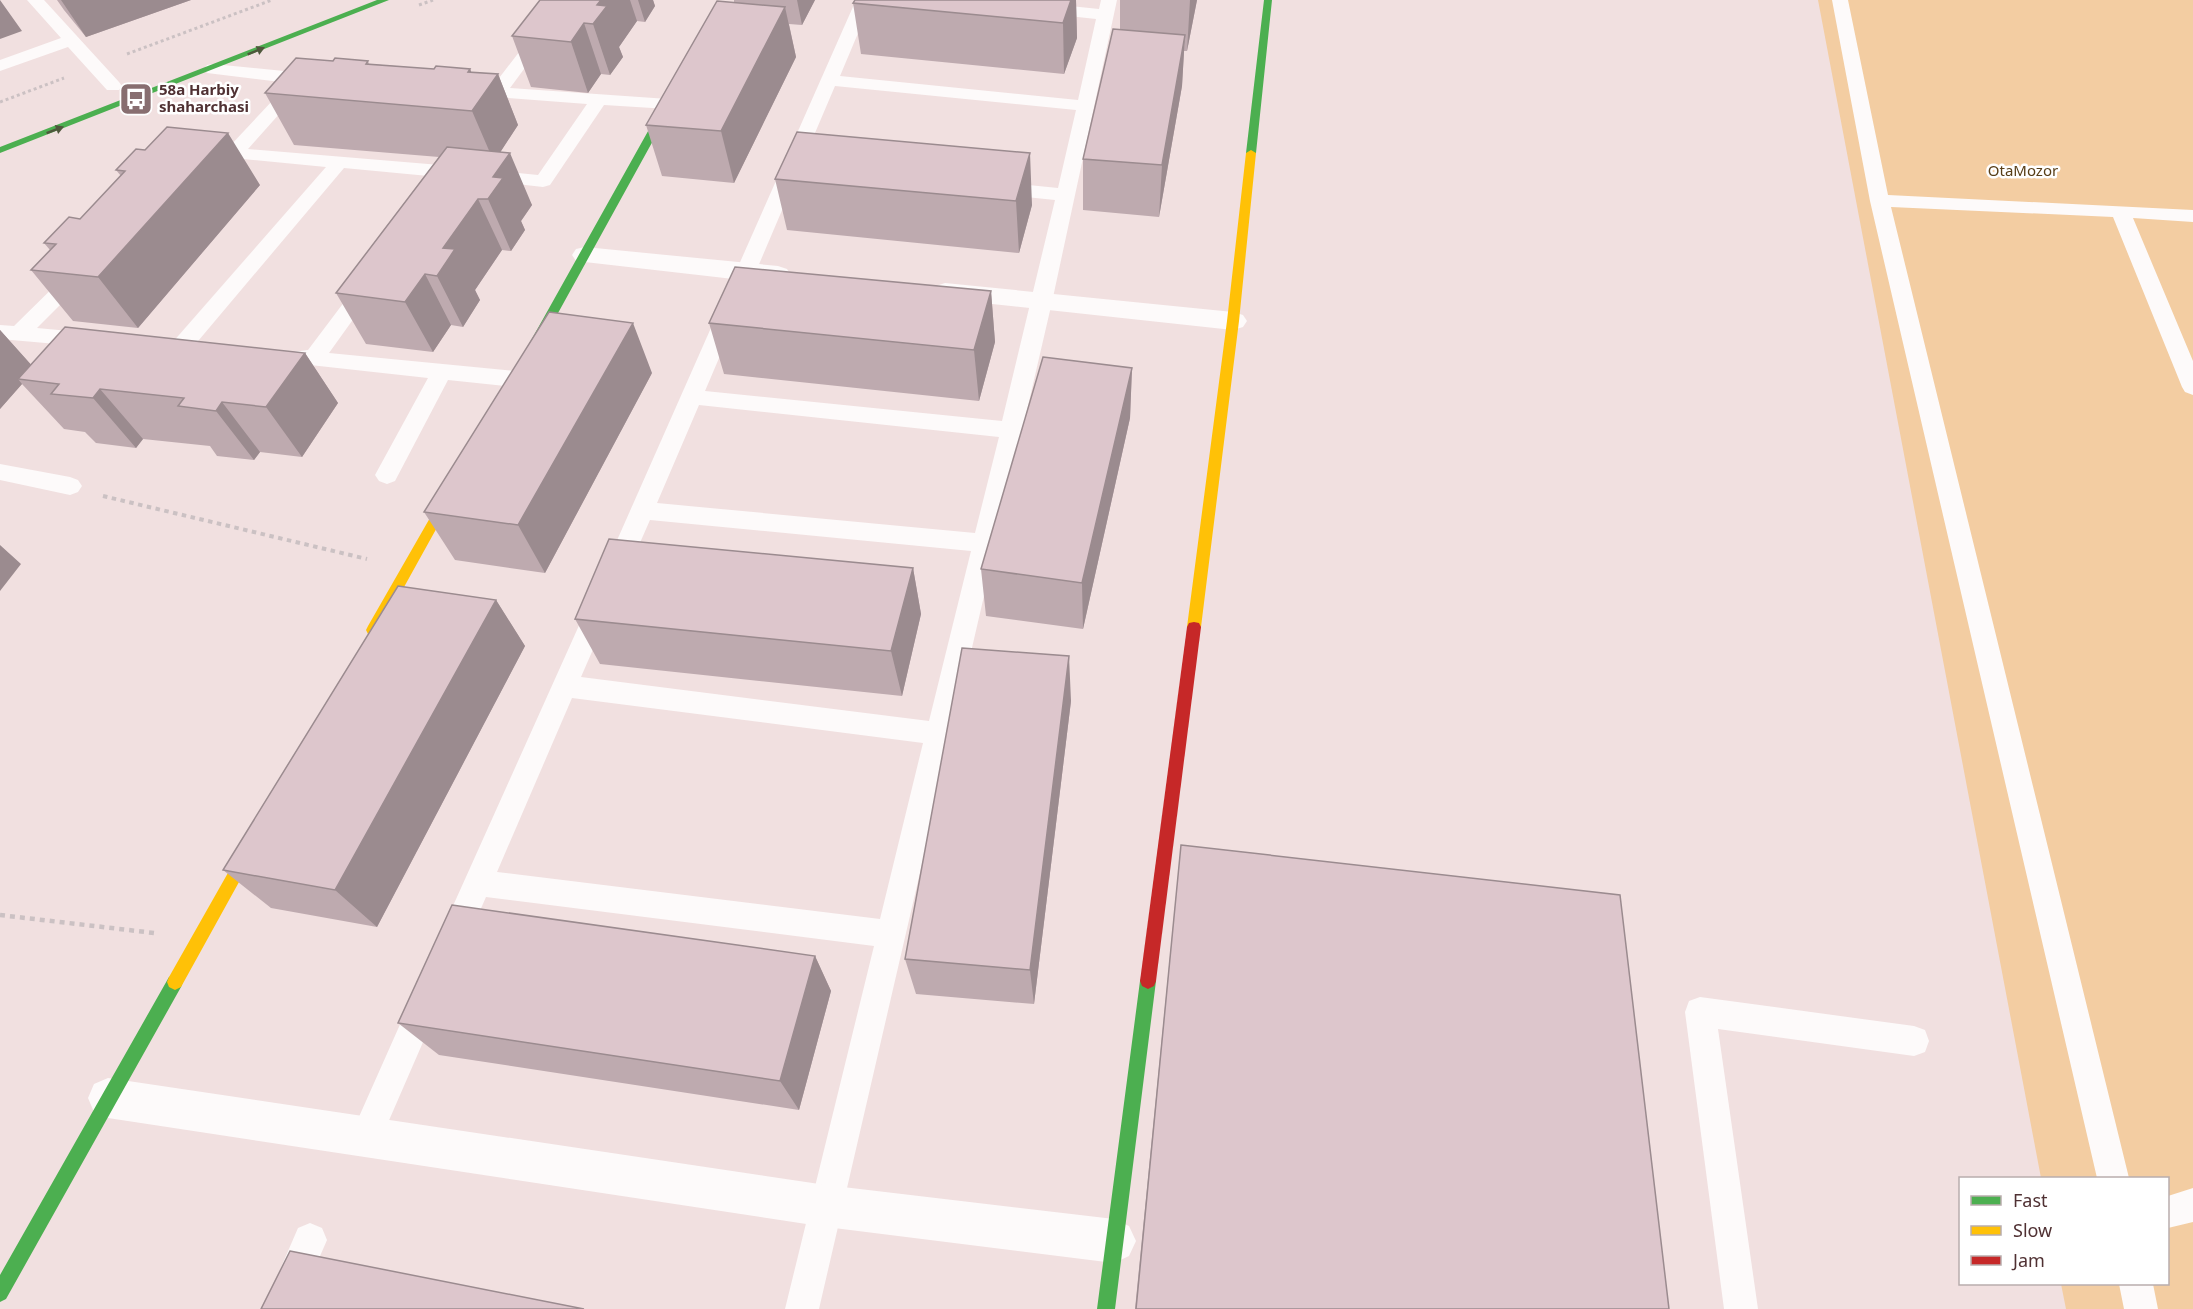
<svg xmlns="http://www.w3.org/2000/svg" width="2193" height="1309" font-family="'Noto Sans',sans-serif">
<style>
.green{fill:#f3cda2}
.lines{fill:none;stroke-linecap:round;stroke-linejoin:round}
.path-far2{stroke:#cbc1c3;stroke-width:3;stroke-dasharray:3 3;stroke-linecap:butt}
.path-far1{stroke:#cbc1c3;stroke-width:4;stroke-dasharray:4.5 4.5;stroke-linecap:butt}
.path{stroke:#cbc1c3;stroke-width:4.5;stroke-dasharray:5 5;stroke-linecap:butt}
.lane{fill:#fdfafa;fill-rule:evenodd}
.street{fill:#fdfafa;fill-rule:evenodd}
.fast{fill:#4caf50;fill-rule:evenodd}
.slow{fill:#ffc107;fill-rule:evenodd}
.jam{fill:#c62828;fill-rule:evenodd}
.wall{fill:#beaaaf}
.shaded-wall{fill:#9b8b8f}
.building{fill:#ddc6cc;stroke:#9b8b8f;stroke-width:1.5}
.oneway{fill:#4f573c}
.labels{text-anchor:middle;stroke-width:5;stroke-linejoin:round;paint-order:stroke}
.far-poi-label{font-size:15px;font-weight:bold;fill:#503133;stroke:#fff;text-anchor:start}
.far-park-label{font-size:15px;fill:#583e17;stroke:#fff}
</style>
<rect width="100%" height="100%" fill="#f1e0e0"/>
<path class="green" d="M1818,0H2193V1309H2066L2061,1284H2168V1178H2041Z"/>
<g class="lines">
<path class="path-far2" d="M419,5L433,0
M127,54L272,0
M0,102L64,78"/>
<path class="path-far1" d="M103,496L367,559"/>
<path class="path" d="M0,915L154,933"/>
<path class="lane" d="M27,0H44L119,82L122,86L119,90H107L68,47L0,71V60L61,38Z
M559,0H575L510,88L668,99L674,100L677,104L674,108L668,109L604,105L550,185L543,187L480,180L478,176L480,172L487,170L538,175L587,104L470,95L464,94L461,90L464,86H493Z
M856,0H872L840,76L1078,100L1096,19L1041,13L1033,8L1041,3L1099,9L1101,0H1117L1052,302L819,1309H785L874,946L486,897L464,947L454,951L444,947L439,937L590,601L599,598L608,601L611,608L581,677L929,721L971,551L650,520L624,579L615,582L606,579L603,572ZM835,86L1076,110L1058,188L998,182L991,184L988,188L991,192L998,194L1055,200L1002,421L705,391ZM699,405L999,437L975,533L657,503ZM572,698L923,743L880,919L497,872Z
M1832,0H1848L1888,195L2193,210V222L2133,218L2193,361V395L2185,392L2182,387L2113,217L1891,207L2129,1178H2097L1870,201Z
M213,64L314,74L320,75L323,79L320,83L306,84L248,149L452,166L459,168L461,172L452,186H438L435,182L439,177L344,168L188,353L180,355L172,353L169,348L172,343L326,167L201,155L199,151L201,147H229L289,83L207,73L204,69L207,65Z
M79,267L86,269L89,274L86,279L37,328L91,333L98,335L102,340L98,345L91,347L0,339V325L14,326L72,269Z
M367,279L374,281L377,286L329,353L515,371L523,374L526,379L523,384L515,387L448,380L395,481L387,484L379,481L375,475L428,378L301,364L293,362L290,357L293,352L308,350L360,281Z
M0,464L70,477L78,480L82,486L78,492L70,495L0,480Z
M425,988L436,993L440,1003L377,1148L366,1153L355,1148L350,1137L414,993Z
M1700,997L1914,1026L1925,1030L1929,1041L1925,1052L1914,1056L1718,1029L1758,1309H1724L1685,1012L1689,1001Z
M2193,1188V1222L2168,1228V1196Z
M310,1223L322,1228L327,1240L297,1309H263L298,1228Z
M2119,1284H2153L2158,1309H2124Z"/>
<path class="street" d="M585,247L778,266L787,269L791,275L787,281L778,284L576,261L572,255L576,249Z
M945,283L1233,312L1243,315L1247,321L1243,327L1233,330L936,298L932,292L936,286Z
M108,1078L826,1185L1114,1219L1129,1226L1136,1241L1129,1256L1114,1263L826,1227L108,1118L94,1112L88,1098L94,1084Z"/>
<path class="fast" d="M377,0H389L0,153V147Z
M1264,0H1272L1256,153L1251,156L1246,153Z
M671,96L676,99L536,353L534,356H526L524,353L666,99Z
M1148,973L1154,976L1156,981L1115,1309H1097L1140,981L1142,976Z
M175,974L181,977L183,982L181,987L6,1299L0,1302V1275L169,977Z"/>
<path class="slow" d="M1251,150L1256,153L1239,321L1201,627L1199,631H1189L1187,627L1227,321L1246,153Z
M454,481L460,486L378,634H368L366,630L368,626L450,483Z
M255,832L260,834L262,839L260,844L181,987L175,990L169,987L167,982L169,977L250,834Z"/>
<path class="jam" d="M1194,622L1199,623L1201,627L1156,981L1154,986L1148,989L1142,986L1140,981L1187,627L1189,623Z"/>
</g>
<path class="wall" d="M57,0H191L86,37L64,10Z
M540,0H653L655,6L645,22L637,21L619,47L623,57L610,75L601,74L588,93L531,87L512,36Z
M734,0H815L802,25L789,24L796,57L734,183L662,176L646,125L734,3Z
M1076,0L1077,38L1064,74L861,54L853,3Z
M1120,0H1197L1187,51H1184L1182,86L1159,217L1083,210V159L1120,30Z
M333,61H368L369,64L434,69H470L471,72L498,74L518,125L500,152L532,205L521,221L525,230L511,251L502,250L475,290L480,300L463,327L451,325L433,352L366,344L336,293L439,157L294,145L265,93Z
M797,132L1032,205L1019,253L787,230L775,179Z
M116,170L260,185L138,328L73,321L31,270L50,250L44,243L80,219L121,176Z
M991,291L995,342L979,401L724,374L709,323Z
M0,330L31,365L305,353L338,403L302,457L260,452L254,460L217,456L210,446L143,439L136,448L96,443L85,432L64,429L22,384L0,409Z
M1132,368L1130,418L1083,629L986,616L981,569Z
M652,373L545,573L455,560L424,512Z
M913,568L921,614L902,696L600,664L575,619Z
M496,600L525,646L377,927L271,908L223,870Z
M1071,701L1034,1004L916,994L905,959Z
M1181,845L1669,1309H1135Z
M815,956L831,991L799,1110L439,1055L398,1023Z"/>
<path class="shaded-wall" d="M0,0L22,31L0,39Z
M61,0H191L86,37Z
M601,0H630L637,21L619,47L623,57L610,75L593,24L597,5Z
M638,0H653L655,6L645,22Z
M797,0H815L802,25Z
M1071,0H1076L1077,38L1064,74L1063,23Z
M1190,0H1197L1187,51Z
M785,7L796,57L734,183L721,131Z
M584,23L601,74L588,93L571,42Z
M1185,35L1182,86L1159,217L1162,165Z
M470,69L482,97L498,74L518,125L494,162L472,111L468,72Z
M228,133L260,185L138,328L98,277Z
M510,153L532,205L521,221L525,230L511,251L488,199L493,177Z
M1030,153L1032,205L1019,253L1016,201Z
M478,199L502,250L475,290L480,300L463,327L437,276L443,248Z
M425,274L451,325L433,352L405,302Z
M991,291L995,342L979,401L974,350Z
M633,323L652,373L545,573L518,525Z
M0,330L35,369L18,379L22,384L0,409Z
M305,353L338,403L302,457L266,407Z
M1132,368L1130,418L1083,629L1082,583Z
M100,389L143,439L136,448L93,398Z
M222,402L260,452L254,460L216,411Z
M0,545L21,564L0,591Z
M913,568L921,614L902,696L891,651Z
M496,600L525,646L377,927L335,890Z
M1069,656L1071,701L1034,1004L1030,970Z
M815,956L831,991L799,1110L780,1081Z"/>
<path class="building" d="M540,0H601L597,5L607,6L593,24L584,23L571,42L512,36Z
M855,0H1071L1063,23L853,3Z
M717,1L785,7L721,131L646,125Z
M1113,29L1185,35L1162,165L1083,159Z
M296,58L333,61L335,58L368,61L366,64L434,69L436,66L470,69L468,72L498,74L472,111L265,93Z
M167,127L228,133L98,277L31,270L56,244L44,243L69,217L80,219L125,171L116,170L136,149L145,150Z
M797,132L1030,153L1016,201L775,179Z
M447,147L510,153L493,177L503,178L488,199H478L443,248L455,249L437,276L425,274L405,302L336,293Z
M735,267L991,291L974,350L709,323Z
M549,312L633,323L518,525L424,512Z
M65,327L305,353L266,407L222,402L216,411L178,406L184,398L100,389L93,398L51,394L59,384L18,379Z
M1043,357L1132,368L1082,583L981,569Z
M609,539L913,568L891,651L575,619Z
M398,586L496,600L335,890L223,870Z
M962,648L1069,656L1030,970L905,959Z
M1181,845L1620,895L1669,1309H1136Z
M452,905L815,956L780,1081L398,1023Z
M290,1251L584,1309H261Z"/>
<defs><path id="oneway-solid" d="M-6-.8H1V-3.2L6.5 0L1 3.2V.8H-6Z" transform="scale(1.5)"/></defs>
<g class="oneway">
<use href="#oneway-solid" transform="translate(256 51) rotate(-22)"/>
<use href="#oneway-solid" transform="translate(55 130) rotate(-21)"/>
</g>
<defs>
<symbol id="bus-square" viewBox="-11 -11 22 22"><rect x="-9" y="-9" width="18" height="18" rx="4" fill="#886e70" stroke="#fff"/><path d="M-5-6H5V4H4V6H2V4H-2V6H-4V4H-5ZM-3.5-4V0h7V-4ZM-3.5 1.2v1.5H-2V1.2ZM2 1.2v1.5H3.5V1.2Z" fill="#fff"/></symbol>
</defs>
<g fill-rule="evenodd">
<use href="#bus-square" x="117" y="80" width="38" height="38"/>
</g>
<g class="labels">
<g class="far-poi-label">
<text x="159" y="95">58a Harbiy<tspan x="159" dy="17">shaharchasi</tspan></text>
</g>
<g class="far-park-label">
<text x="2023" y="176">OtaMozor</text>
</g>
</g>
<rect x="1959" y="1177" width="210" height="108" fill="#ffffff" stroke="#b9adad" stroke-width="1.5"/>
<rect x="1971" y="1196" width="30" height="9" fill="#4caf50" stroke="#b9adad" stroke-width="1.5"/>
<text x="2013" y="1207" font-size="18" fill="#503133">Fast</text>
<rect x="1971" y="1226" width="30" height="9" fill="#ffc107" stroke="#b9adad" stroke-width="1.5"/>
<text x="2013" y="1237" font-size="18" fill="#503133">Slow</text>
<rect x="1971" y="1256" width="30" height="9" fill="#c62828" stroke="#b9adad" stroke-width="1.5"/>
<text x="2013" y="1267" font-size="18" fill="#503133">Jam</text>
</svg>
